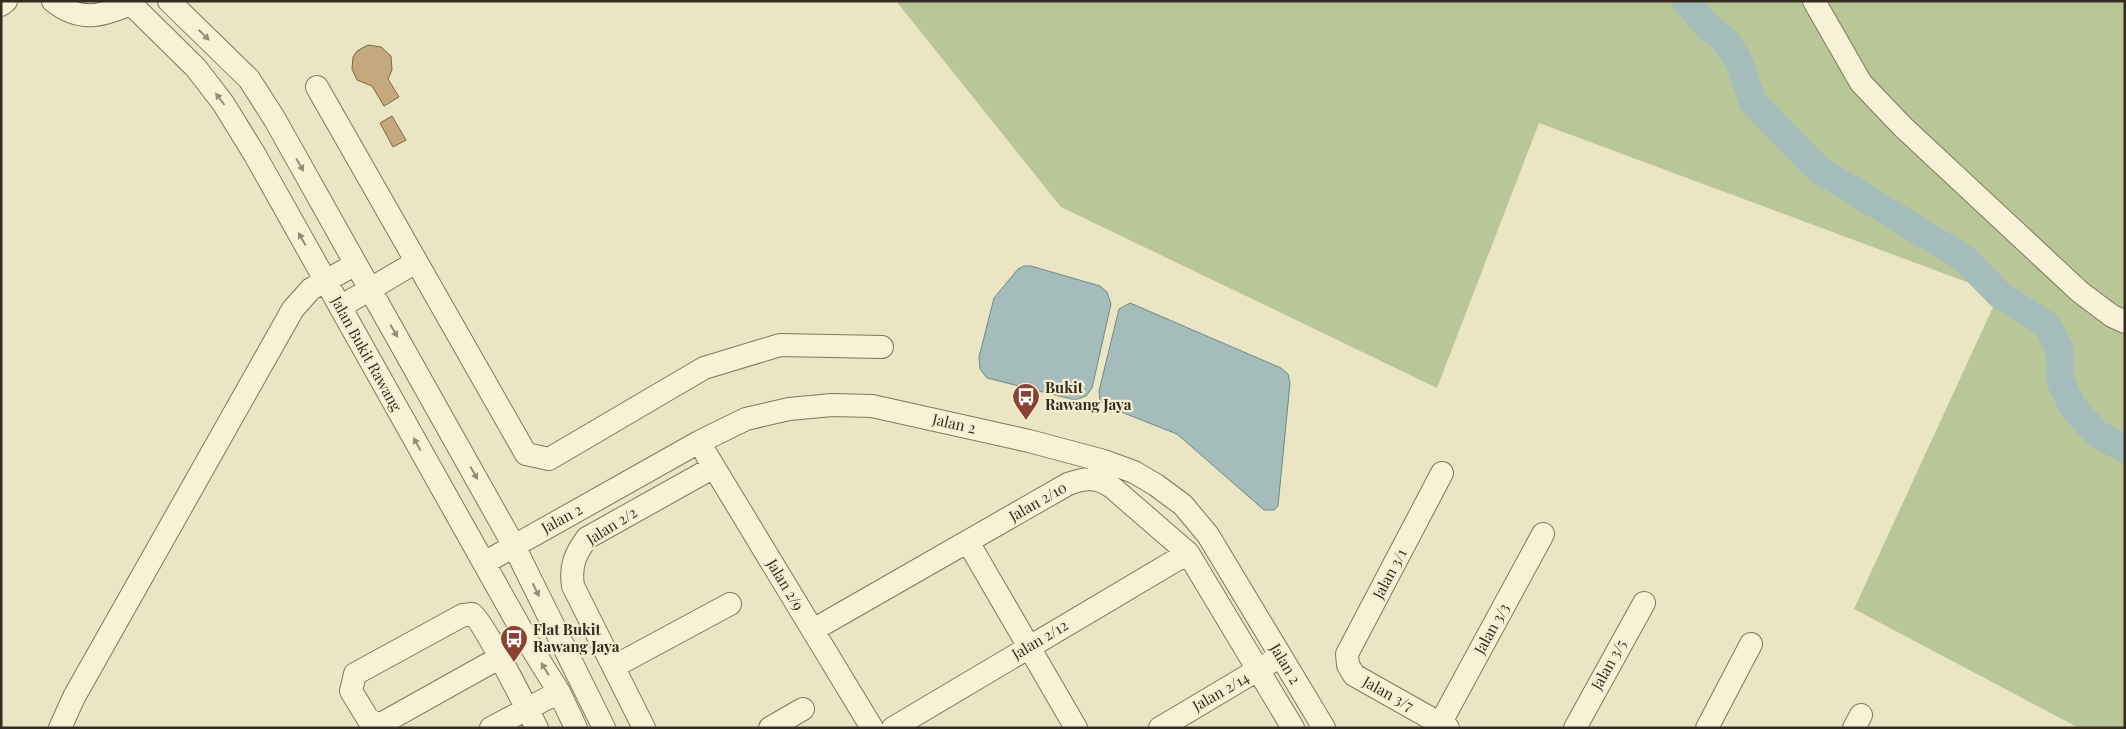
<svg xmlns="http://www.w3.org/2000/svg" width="2126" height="729" font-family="'Playfair Display',serif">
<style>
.green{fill:#b9c798}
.water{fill:#a5bdba;stroke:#6d8a88}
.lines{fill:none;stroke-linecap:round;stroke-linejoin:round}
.river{stroke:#a5bdba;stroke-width:28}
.building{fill:#c5a87c;stroke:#7f6643}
.minor-casing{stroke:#82775b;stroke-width:24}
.minor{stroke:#f5f2d5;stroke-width:22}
.oneway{fill:#948f7a}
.labels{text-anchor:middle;stroke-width:4.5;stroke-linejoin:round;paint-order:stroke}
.street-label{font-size:15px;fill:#342c1e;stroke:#f2efd2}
.poi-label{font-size:15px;font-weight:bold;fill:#342c1e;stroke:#f2efd2;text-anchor:start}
</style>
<rect width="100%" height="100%" fill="#eae5c3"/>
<path class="green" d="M896,1H2125V728H2079L1854,609L1999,294L1539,123L1437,388L1061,207Z"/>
<path class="water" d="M1024,266H1031L1100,286L1107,292L1111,304L1092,388L1086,396L1075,400L987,378L980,369L979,357L994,298L1018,269Z
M1130,303L1281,368L1288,374L1290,383L1278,506L1274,510H1264L1177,434L1106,406L1100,400L1099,391L1119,309Z"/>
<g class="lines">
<path class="river" d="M1686,1L1707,26L1725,40L1738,60L1753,102L1818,169L1965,259L1999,294L2048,326L2060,351V380L2072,406L2097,434L2125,449"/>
</g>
<path class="building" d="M368,45L381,47L391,56L392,70L388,79L399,97L384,106L372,86L357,80L352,69L353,57L357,51Z
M392,116L406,140L393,147L380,123Z"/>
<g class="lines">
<defs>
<path id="minor" d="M53,1C79,22 101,17 130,4
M128,1L196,68L223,103L255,155L531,647L559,692L576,728
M169,1L249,79L274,118L514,546L604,728
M1814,1L1861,83L1903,127L2080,292L2112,316L2125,322
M1,5L6,1
M317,87L526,454L549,459L704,368L780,345L882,347
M340,307L416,262
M706,454L872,728
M1442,473L1347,654L1348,665L1354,675L1448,728
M968,542L1076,728
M484,563L699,442L746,419L789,409L832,405L872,406L1029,441L1104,461L1134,472L1156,485L1183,505L1208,535L1324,728
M813,630L1068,484C1086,477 1098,477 1113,488L1188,553L1293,728
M499,658L379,725L368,719L351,691L355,674L463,615L472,614C483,620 527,710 537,728
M615,666L730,604
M1440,724L1543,534
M60,728L74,697L293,309L311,289L356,264
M491,728L559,692
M644,728L573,586C570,566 575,554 587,538L714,467
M770,728L803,709
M893,728L1188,553
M1160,728L1271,662
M1575,728L1644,603
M1707,728L1751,644
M1854,728L1861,715"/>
</defs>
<use href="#minor" class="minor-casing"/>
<use href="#minor" class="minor"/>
</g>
<defs><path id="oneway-solid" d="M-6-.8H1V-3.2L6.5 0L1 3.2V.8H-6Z" transform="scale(1.25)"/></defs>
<g class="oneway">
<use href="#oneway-solid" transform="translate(204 35) rotate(44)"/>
<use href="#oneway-solid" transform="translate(220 99) rotate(-127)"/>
<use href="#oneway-solid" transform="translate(300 165) rotate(60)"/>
<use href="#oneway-solid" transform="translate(302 239) rotate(-119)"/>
<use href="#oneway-solid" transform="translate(394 331) rotate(61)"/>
<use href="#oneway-solid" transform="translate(417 444) rotate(-119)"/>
<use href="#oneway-solid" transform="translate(474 473) rotate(61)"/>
<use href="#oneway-solid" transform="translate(536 590) rotate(64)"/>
<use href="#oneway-solid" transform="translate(545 669) rotate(-122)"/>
</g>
<defs>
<symbol id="bus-pin" viewBox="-11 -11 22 30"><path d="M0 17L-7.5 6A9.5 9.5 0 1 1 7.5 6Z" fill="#8c4131" stroke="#f2efd2"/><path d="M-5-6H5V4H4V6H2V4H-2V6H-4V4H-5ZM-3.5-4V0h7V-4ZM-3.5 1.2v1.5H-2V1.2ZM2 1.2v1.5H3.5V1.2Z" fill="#fff"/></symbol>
</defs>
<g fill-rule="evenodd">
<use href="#bus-pin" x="1010" y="381" width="32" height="43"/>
<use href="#bus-pin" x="498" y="623" width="32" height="43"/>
</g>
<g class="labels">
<g class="street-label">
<text transform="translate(366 354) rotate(61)" y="5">Jalan Bukit Rawang</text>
<text transform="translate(954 424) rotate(13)" y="5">Jalan 2</text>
<text transform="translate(1038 502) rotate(-30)" y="5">Jalan 2/10</text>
<text transform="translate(562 519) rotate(-29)" y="5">Jalan 2</text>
<text transform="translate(612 526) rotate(-32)" y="5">Jalan 2/2</text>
<text transform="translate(1390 574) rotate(-62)" y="5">Jalan 3/1</text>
<text transform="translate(785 585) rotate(59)" y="5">Jalan 2/9</text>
<text transform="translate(1492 629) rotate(-61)" y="5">Jalan 3/3</text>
<text transform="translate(1040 640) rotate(-31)" y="5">Jalan 2/12</text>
<text transform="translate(1285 664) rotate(59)" y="5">Jalan 2</text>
<text transform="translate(1609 665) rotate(-61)" y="5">Jalan 3/5</text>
<text transform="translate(1221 692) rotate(-30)" y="5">Jalan 2/14</text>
<text transform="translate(1388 694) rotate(29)" y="5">Jalan 3/7</text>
</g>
<g class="poi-label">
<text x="1045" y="393">Bukit<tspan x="1045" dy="17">Rawang Jaya</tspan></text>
<text x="533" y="635">Flat Bukit<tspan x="533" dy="17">Rawang Jaya</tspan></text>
</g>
</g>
<rect width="2126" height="729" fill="none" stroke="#342c1e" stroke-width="5"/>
</svg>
